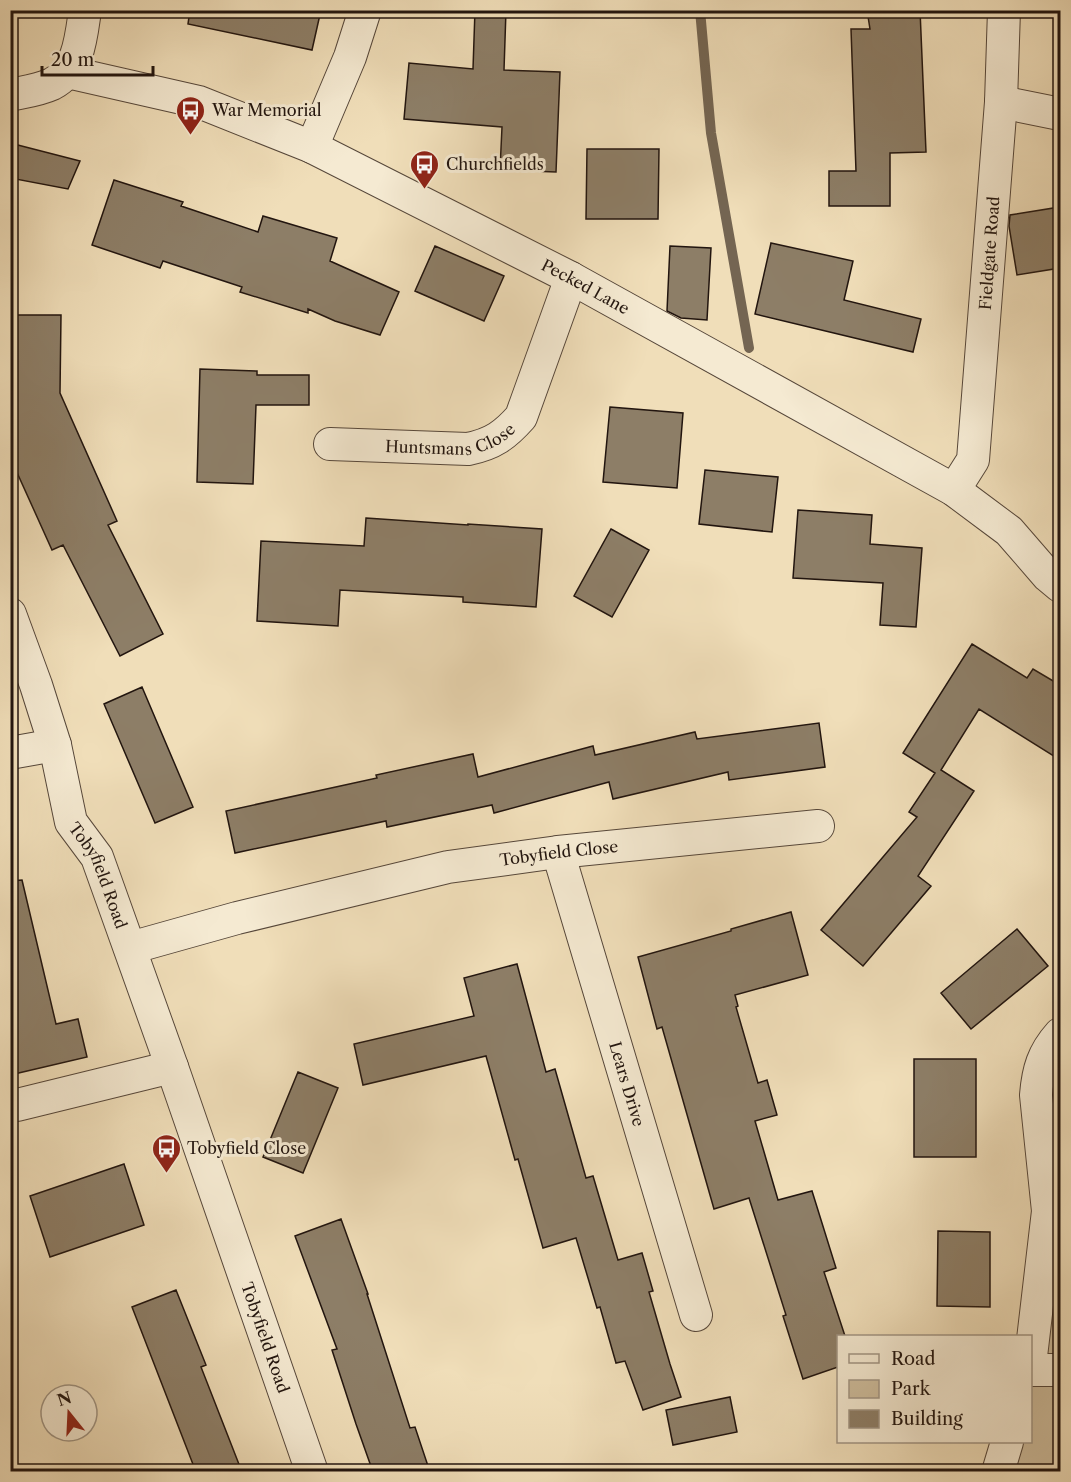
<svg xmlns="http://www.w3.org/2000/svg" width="1071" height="1482" font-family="'Libre Caslon Text',serif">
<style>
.green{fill:#cdbc9c;stroke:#786856;stroke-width:1.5}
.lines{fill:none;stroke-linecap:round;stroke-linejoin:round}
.stream{stroke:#746552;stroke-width:10}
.building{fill:#8d7e67;stroke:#22150f;stroke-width:1.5}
.minor-casing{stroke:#56473a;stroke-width:34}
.minor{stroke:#f5ead2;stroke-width:32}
.labels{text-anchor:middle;stroke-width:6;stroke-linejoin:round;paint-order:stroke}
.poi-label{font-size:16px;fill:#22150f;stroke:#f5ead2;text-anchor:start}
.street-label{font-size:16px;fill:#22150f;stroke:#f5ead2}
</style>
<rect width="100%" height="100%" fill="#f0deb9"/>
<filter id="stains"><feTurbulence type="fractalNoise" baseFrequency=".00333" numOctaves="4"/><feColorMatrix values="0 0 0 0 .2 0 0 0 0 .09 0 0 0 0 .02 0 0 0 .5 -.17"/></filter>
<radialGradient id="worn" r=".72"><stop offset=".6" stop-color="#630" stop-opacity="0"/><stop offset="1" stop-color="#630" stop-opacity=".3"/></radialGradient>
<path class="green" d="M1060,1222V1466L1054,1471L998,1472L1007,1442H1030L1031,1365Z"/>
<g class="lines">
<path class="stream" d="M700,10L711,133L749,348"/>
</g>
<path class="building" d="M190,10H321L312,50L188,24Z
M475,10H506L504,70L560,72L556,172L500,170L502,127L404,119L409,63L473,69Z
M867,10H920L926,152L890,153V206H829V171H856L851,29H870Z
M10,143L80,161L68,189L10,178Z
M587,149H659L658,219H586Z
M114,180L183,202L181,206L258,232L263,216L337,238L330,261L399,292L380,335L335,321L308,309V313L240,292L242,287L163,261L160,268L92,245Z
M1060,207V268L1017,275L1009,226L1010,215Z
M771,243L853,261L844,300L921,319L913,352L755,314Z
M435,246L504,276L484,321L415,291Z
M670,246L711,248L707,320L681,318L667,311Z
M10,315H61L60,393L117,521L108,525L163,634L120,656L63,545L52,550L10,457Z
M200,369L257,371V375H309V405H256L253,484L197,482Z
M610,407L683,413L677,488L603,482Z
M705,470L778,477L772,532L699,524Z
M798,510L872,515L870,544L922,548L916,627L880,625L883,583L793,578Z
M366,518L468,525V524L542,529L536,607L463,602V597L340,590L338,626L257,621L261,541L364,546Z
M611,529L649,550L612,617L574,596Z
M972,644L1027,678L1033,669L1060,685V760L979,709L941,770L974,791L918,876L931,886L863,966L821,930L917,817L909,812L935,773L903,753Z
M142,687L193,807L155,823L104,704Z
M819,723L825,767L729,780L728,772L613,799L609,782L494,813L492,805L387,827L386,821L235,853L226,811L377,778L376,775L473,754L478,777L593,746L595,755L695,732L697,739Z
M22,880L56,1024L78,1019L87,1057L10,1075V881Z
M791,912L808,975L735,995L738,1006L736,1007L758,1083L767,1080L777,1115L755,1121L778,1200L812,1191L836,1268L824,1272L845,1336H838V1367L803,1379L783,1316L786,1315L749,1198L714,1209L662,1027L657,1029L638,957L731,931V929Z
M1017,929L1048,966L971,1029L941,993Z
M517,964L546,1072L555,1069L586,1178L593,1176L618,1260L642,1253L653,1291L649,1292L670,1364L681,1397L643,1410L625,1361L616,1363L600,1307L597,1308L576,1238L543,1248L518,1159L515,1160L486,1056L363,1085L354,1044L474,1016L464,978Z
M914,1059H976V1157H914Z
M298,1072L338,1088L303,1173L263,1157Z
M124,1164L144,1225L50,1257L30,1196Z
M341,1219L368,1294H367L410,1428L415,1427L430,1472H373L356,1424L332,1350L337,1349L295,1236Z
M938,1231L990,1232V1307L937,1306Z
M176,1290L206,1365L201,1367L242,1472H196L132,1307Z
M730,1397L737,1432L673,1445L666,1410Z"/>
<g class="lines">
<defs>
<g id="minor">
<path id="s1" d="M67,72L199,102L312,147L571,278L954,490L1009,531L1048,576L1060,586"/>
<path d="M10,95C24,92 39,90 52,84C79,70 81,38 85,10"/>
<path d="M1001,102L1060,114"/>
<path d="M312,147L350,57L365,10"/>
<path id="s2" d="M330,444L468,449C493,444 505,435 521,417L571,278"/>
<path id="s3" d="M954,490L973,460L1001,102L1004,10"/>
<path id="s4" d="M10,614L36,685L55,745L71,822L97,857L172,1067L312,1472"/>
<path d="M10,753L55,745"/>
<path id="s5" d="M558,852L696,1315"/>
<path id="s6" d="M130,948L237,918L448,867L558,852L818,826"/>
<path d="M10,1104L17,1105L172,1067"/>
<path d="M1030,1365L1048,1211L1036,1095C1038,1070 1043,1053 1060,1034"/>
<path d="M1030,1370H1060"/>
<path d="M998,1472L1007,1442"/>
</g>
</defs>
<use href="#minor" class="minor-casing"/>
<use href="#minor" class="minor"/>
</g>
<defs>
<symbol id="bus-pin" viewBox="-11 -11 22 30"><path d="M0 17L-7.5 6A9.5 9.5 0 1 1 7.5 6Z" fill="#8f2418" stroke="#f5ead2"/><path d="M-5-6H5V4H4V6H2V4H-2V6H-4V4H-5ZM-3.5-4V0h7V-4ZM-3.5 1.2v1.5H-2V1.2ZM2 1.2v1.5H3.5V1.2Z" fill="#fff"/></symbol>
</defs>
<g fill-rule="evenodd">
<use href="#bus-pin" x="174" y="94" width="33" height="45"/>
<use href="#bus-pin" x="408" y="148" width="33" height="45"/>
<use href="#bus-pin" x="150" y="1132" width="33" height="45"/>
</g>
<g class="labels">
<g class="poi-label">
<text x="212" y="116">War Memorial</text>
<text x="446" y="170">Churchfields</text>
<text x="187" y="1154">Tobyfield Close</text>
</g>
<g class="street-label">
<text dy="6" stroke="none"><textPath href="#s3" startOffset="243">Fieldgate Road</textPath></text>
<text dy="6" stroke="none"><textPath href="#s1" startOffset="564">Pecked Lane</textPath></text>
<text dy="6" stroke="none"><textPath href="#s2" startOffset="122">Huntsmans Close</textPath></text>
<text dy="6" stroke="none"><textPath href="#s6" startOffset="440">Tobyfield Close</textPath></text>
<text dy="6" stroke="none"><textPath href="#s4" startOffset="278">Tobyfield Road</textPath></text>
<text dy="6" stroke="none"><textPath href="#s5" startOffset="242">Lears Drive</textPath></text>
<text dy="6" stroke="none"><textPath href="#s4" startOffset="770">Tobyfield Road</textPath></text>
</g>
</g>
<rect width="1071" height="1482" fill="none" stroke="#f0deb9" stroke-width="36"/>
<rect x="12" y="12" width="1047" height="1458" fill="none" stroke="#22150f" stroke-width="3"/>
<rect x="18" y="18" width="1035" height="1446" fill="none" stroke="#22150f" stroke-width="1.5"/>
<rect x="837" y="1335" width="195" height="108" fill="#f5ead2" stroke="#a19584" stroke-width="1.5"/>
<rect x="849" y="1354" width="30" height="9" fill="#f5ead2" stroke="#a19584" stroke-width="1.5"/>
<text x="891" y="1365" font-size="18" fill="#22150f">Road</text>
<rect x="849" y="1380" width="30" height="18" fill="#cdbc9c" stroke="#a19584" stroke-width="1.5"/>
<text x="891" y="1395" font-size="18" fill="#22150f">Park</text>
<rect x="849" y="1410" width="30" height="18" fill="#8d7e67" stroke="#a19584" stroke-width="1.5"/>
<text x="891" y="1425" font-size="18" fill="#22150f">Building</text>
<g transform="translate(69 1413) rotate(342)"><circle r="28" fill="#f5ead2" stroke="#a19584" stroke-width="1.5"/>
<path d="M0-4.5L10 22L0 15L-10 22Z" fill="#8f2418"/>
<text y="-9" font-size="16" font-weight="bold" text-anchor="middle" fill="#22150f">N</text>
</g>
<path d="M42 66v9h111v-9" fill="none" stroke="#22150f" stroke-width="3"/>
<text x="51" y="66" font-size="18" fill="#22150f" stroke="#f5ead2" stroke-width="4.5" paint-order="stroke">20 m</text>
<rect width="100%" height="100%" filter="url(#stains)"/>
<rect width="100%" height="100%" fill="url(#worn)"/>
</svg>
